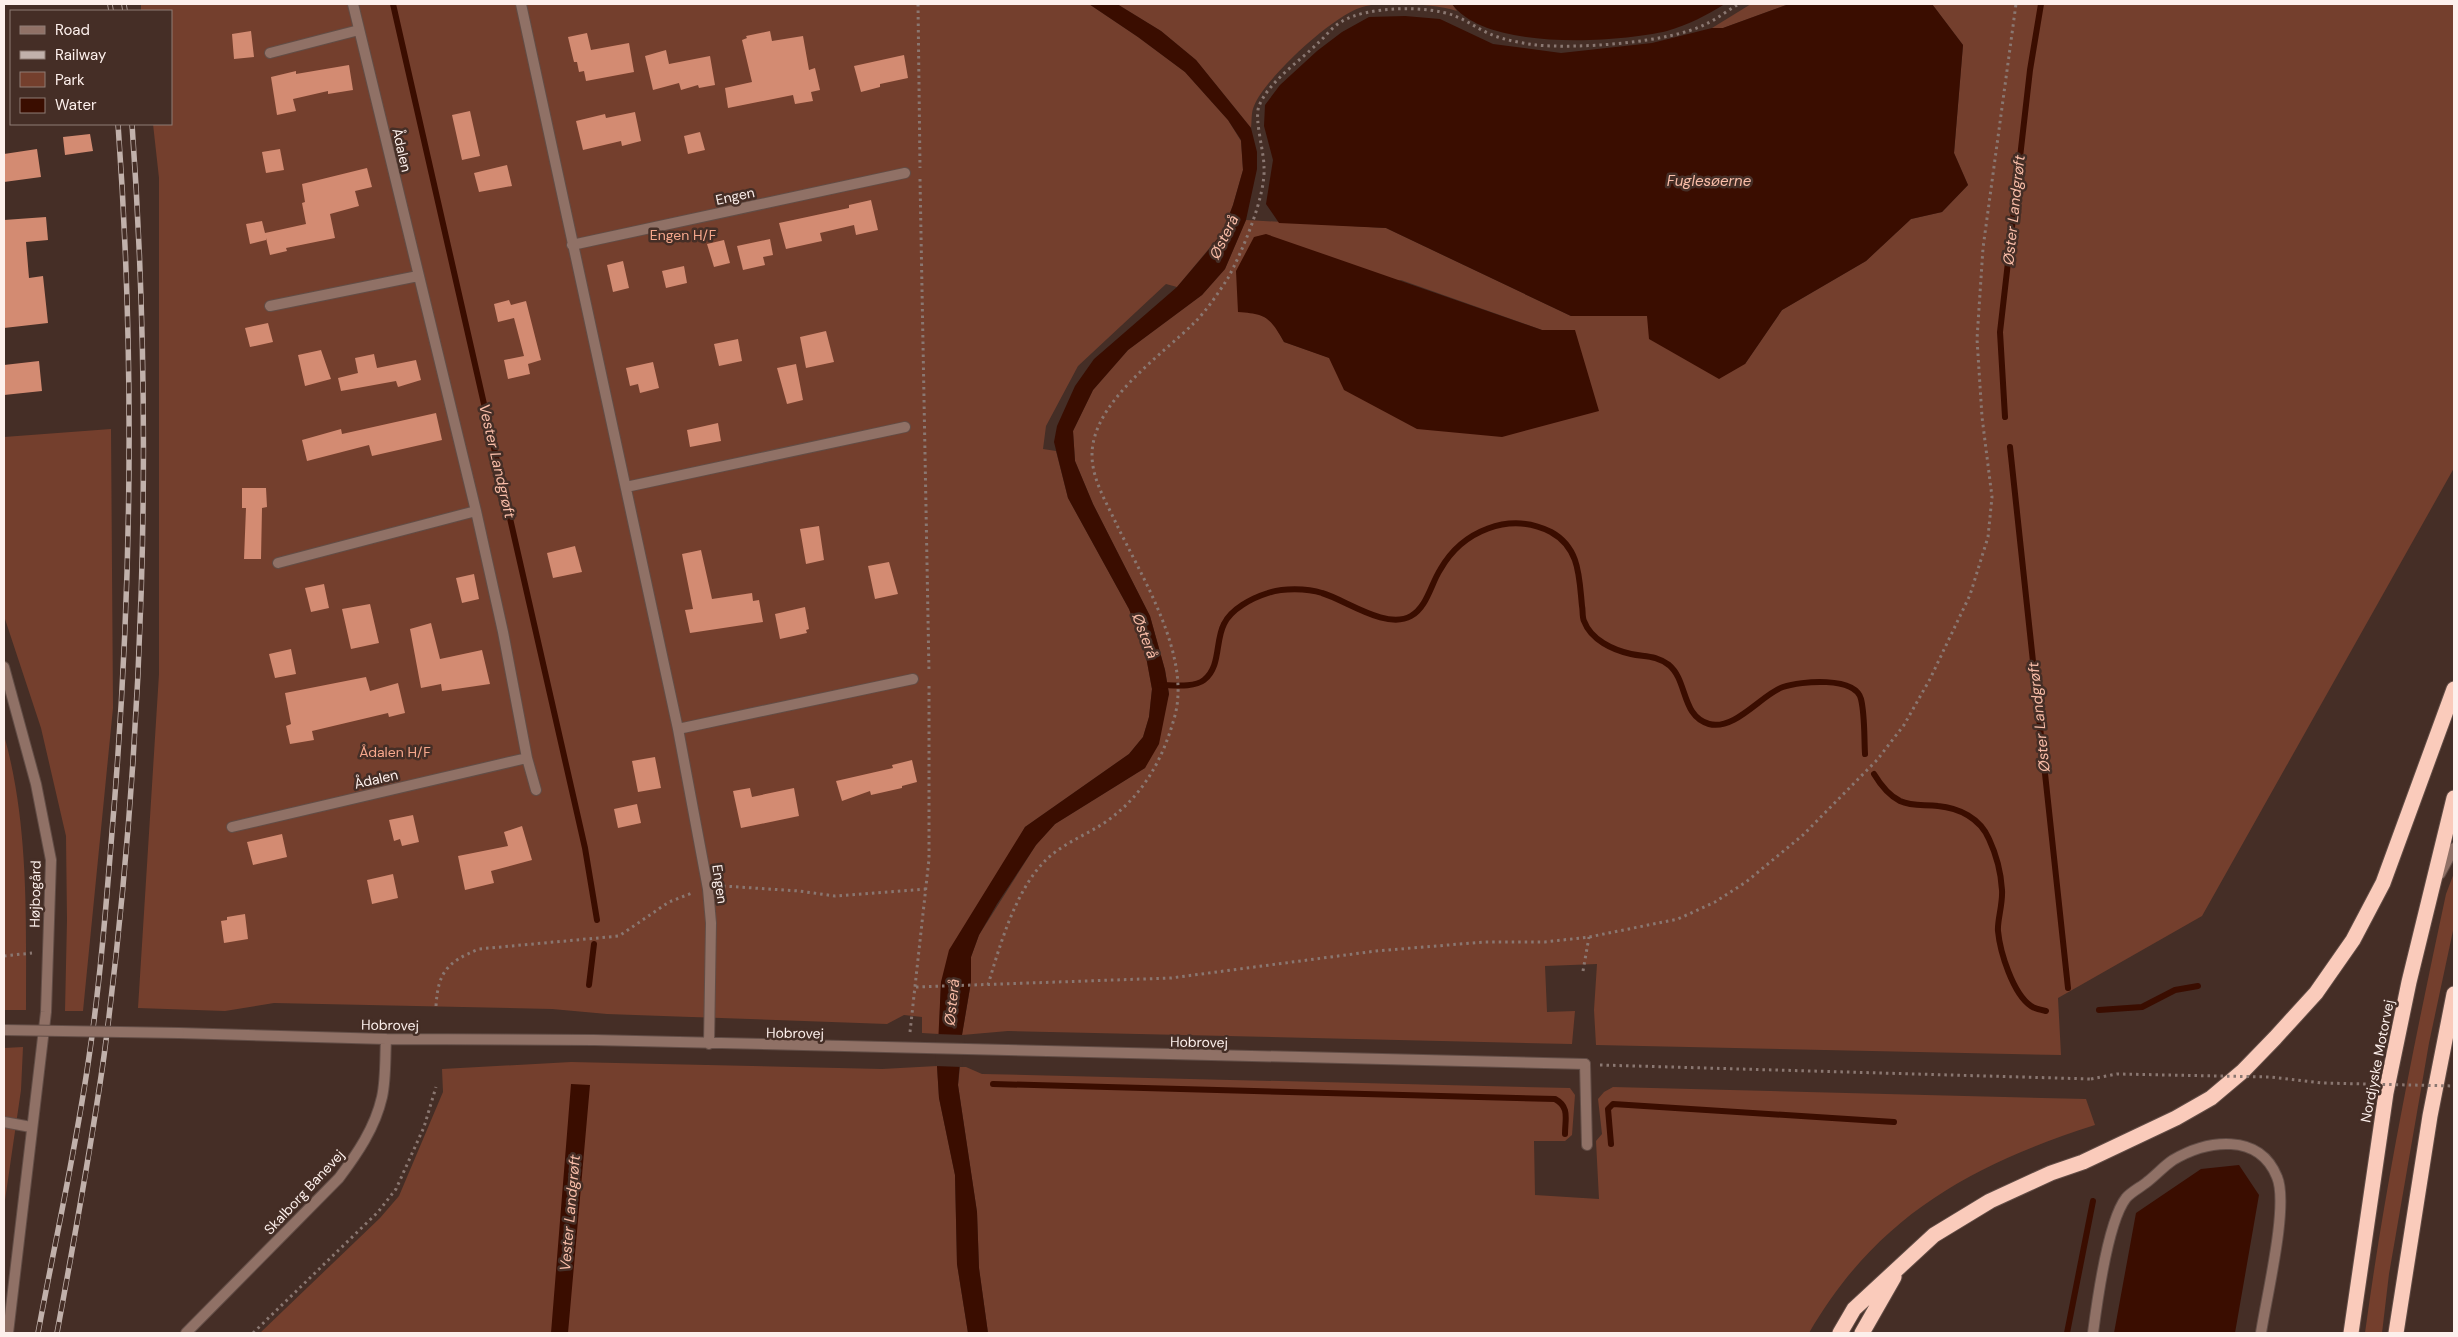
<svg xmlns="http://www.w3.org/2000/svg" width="2458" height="1337" font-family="'DM Sans',sans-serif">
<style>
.green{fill:#743f2d;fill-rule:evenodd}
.water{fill:#3a0d00}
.pier{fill:#452e26}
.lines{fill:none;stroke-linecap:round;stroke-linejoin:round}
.stream{stroke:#3a0d00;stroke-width:6}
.building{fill:#d38b72}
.lane-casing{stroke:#624d46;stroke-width:12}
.street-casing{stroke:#624d46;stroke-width:12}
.highway-casing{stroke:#624d46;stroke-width:17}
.path{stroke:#8a7771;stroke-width:3;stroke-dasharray:2.5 4;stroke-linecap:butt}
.lane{stroke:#907166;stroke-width:10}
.street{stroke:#907166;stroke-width:10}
.highway{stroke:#facbbb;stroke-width:15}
.rail-casing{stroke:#c1b1ab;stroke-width:5.5}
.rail{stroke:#452e26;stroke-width:4;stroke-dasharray:11;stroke-linecap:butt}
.street-bridge-casing{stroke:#624d46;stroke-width:12;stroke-linecap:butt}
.path-bridge{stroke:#8a7771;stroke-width:3;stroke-dasharray:2.5 4;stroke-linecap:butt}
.street-bridge{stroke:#907166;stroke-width:10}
.labels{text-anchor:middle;stroke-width:5;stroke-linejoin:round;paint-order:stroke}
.street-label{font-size:14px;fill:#fdf0ec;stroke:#452e26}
.park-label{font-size:14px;fill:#f7a88d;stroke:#452e26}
.water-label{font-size:15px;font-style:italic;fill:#f9bda8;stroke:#452e26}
</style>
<rect width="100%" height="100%" fill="#452e26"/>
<path class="green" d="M141,4H1089L1138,37L1185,72L1228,120L1241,141L1243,170L1233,205L1222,233L1177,287L1166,284L1078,366L1046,426L1043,449L1056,451L1068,498L1129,609L1145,651L1152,689L1149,717L1143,737L1129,754L1025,827L941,982L939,1034L922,1033V1017L904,1015L887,1024L607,1014L552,1009L274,1003L225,1011L138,1008L159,674V178L153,124H171V11H141Z
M1117,4H1452L1457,11C1434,4 1389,1 1366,6C1337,11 1265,78 1254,106C1251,112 1252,121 1251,128L1196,60L1161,31Z
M1751,4H1789L1723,28H1712Z
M1932,4H2454V468L2202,916L2058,998L2061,1055L1596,1045L1594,1010L1597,964L1545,966L1547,1012L1575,1011L1572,1044L1008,1031L962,1035L971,982V957L979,935L1036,845L1055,824L1145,768L1169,694L1165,670L1150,616L1093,504L1075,461L1073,431L1093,390L1128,350L1202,295L1225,269L1246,220L1386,228L1571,316H1648L1745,364L1782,310L1866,261L1911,219L1942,212L1968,185L1954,153L1963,45ZM1401,280L1542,330H1575L1345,390L1330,358L1284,342L1273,322L1260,314Z
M111,429L113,708L83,1011H65L67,920L66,836L41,728L4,616V437Z
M4,735C29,824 26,918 26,1010H4Z
M2454,873V926L2429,1043L2389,1274L2382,1333H2365C2385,1185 2415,1039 2446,894Z
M23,1047L21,1090L4,1207V1048Z
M571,1062L882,1069L937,1066L939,1098L955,1175L957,1264L968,1333H260L380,1218L399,1196L443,1092L442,1069Z
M960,1067H966L982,1074L1570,1088L1575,1095L1572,1135L1565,1141H1534L1535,1195L1599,1199L1596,1141L1602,1134L1598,1099L1604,1092L1613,1087L2086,1099L2095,1125C1970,1165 1876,1217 1809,1333H988L979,1268L977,1212L958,1085Z"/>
<path class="water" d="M1089,4H1117L1161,31L1196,60L1251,128L1257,152V169L1246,220L1225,269L1202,295L1128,350L1093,390L1073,431L1075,461L1093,504L1150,616L1165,670L1169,694L1159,744L1145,768L1055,824L1036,845L997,904L979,935L971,957V982L962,1035L958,1085L977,1212L979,1268L988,1333H968L957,1264L955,1175L939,1098L937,1066L941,982L949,950L1025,827L1129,754L1143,737L1149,717L1152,689L1145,651L1129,609L1068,498L1054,442L1057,426L1075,386L1094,359L1177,287L1222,234L1233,205L1243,170L1241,140L1228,120L1185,72L1138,37Z
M1452,4H1725C1707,15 1688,25 1667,31C1616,43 1486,51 1452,4Z
M1789,4H1932L1963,45L1954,153L1968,185L1942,212L1911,219L1866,261L1782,310L1745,364L1719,379L1649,339L1647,316H1571L1386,228L1279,223L1266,204L1273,160L1264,126L1265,105L1280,85L1317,51L1342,32L1369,17L1405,16L1440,19L1493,44L1561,53L1652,43L1712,28H1723Z
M1266,234L1542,330H1575L1599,411L1502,437L1417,429L1344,390L1329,358L1284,342C1270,317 1266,314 1238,312L1236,271L1254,237Z
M571,1084L590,1085L568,1333H551Z
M2239,1165L2259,1195L2235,1333H2114L2136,1213L2201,1169Z"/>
<path class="pier" d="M936,1034L965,1035L962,1067L935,1066Z"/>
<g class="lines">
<path class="stream" d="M393,4L585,848L597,920
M2005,417L2000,332L2030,70L2041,4
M2010,447L2068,988
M1160,685C1172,685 1194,688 1204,680C1221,667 1215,641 1224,624C1231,609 1252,598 1268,593C1282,588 1307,588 1322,593C1346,600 1386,630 1411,616C1427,607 1431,584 1440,570C1462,531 1509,511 1551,532C1580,548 1579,577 1582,606C1583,610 1582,617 1584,621C1591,640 1613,650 1631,654C1645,657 1656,655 1669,665C1688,681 1681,716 1709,724C1735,731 1762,694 1783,687C1801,681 1855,676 1861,699C1865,716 1864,736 1865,754
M1874,774C1880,784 1890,796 1900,801C1913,807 1925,804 1938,806C1959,808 1980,818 1989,839C1996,854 2001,873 2002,890C2003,904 1997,921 1998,931C2000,952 2013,994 2031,1006C2035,1009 2041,1010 2046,1011
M589,985L594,944
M2099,1010L2142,1007L2175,990L2198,986
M993,1084L1555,1099C1570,1107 1565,1119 1565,1134
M1611,1144L1608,1109L1613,1104L1894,1122
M2067,1333L2093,1201"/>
</g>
<path class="building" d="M251,31L254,57L234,59L232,34Z
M770,31L772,41L803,36L809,70L815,68L820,90L811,92L813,101L795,104L793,95L728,108L725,88L752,82L742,40L747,38L746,36Z
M587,33L591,50L629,43L634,72L586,81L584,71L579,72L577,62H574L568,37Z
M666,50L669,64L710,56L715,85L699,88L698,85L681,90L679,83L653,90L645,56Z
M904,55L908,78L880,84V87L861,92L854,66Z
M349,65L353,90L328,94V91L293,99L296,111L277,115L271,77L296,71V74Z
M470,111L480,156L462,160L452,115Z
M635,112L641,141L622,146L621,141L583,150L576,121L605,114L606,118Z
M700,132L705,150L688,154L684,136Z
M90,134L93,151L65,155L63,137Z
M37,149L41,177L4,182V154Z
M280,149L284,170L266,173L262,152Z
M507,165L512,186L479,192L474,173Z
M367,168L372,187L355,191L359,206L330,214L335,238L286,248L287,251L270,255L266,238V240L250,244L246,224L262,221L265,233L306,224L302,203L305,202L302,184Z
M871,200L878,230L856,235L854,225L820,233L822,241L786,249L779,223L849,208V205Z
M46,217L48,240L26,242L29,278L43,276L48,323L4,328V220Z
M770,239L773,255L763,257L765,265L743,270L737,246Z
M724,240L730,263L714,267L707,244Z
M623,261L629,288L613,292L607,265Z
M684,266L687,283L666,288L662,271Z
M509,300L511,305L526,301L541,360L528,364L530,374L508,379L504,360L524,356L514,318L498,322L494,304Z
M268,323L273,342L250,347L245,328Z
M826,331L834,362L806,368L800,337Z
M738,339L742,361L719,366L714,344Z
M321,350L331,379L305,386L298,355Z
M374,354L377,368L416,360L421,380L398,387L396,381L341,391L338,378L358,373L355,358Z
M39,361L42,391L4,395V365Z
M653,362L659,388L640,393L638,384L630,386L626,368Z
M796,364L803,400L787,404L777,368Z
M436,413L442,440L372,456L369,445L307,461L302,440L341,429L342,434Z
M718,423L721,441L690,447L687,430Z
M242,488H266L267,507L262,508L261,559H244L246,508H242Z
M819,526L824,560L806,564L800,529Z
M575,546L582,572L553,578L547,553Z
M701,550L712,599L752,593L753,601L759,600L763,622L690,633L685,610L693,609L682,554Z
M889,562L898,594L875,599L868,566Z
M474,574L479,599L462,603L456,578Z
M324,584L329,608L311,612L305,588Z
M370,604L379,643L351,649L342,609Z
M805,607L809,629L806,630L807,633L780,639L775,614Z
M431,623L440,659L482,650L490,684L442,691L441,684L421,688L410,629Z
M291,649L296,674L275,678L269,654Z
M366,677L370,691L398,683L405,713L389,717L388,713L312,731L314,740L290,744L286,726L291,724L285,693Z
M655,757L661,788L638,792L632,761Z
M912,760L917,782L902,786V788L871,795L870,791L842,801L836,781L893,768L892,765Z
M750,788L752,797L794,788L799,816L741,828L733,791Z
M637,804L641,823L618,828L614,809Z
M413,815L419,842L402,846L400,839L394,841L389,820Z
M522,826L532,860L491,871L494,883L465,890L458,856L508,846L504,832Z
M282,834L287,857L253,865L247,842Z
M393,874L398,898L372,904L367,880Z
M245,914L248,939L224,943L221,921L227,920V917Z"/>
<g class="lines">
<defs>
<path id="lane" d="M2440,874L2454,848
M1585,1064L1587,1145
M2093,1333C2097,1302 2108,1221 2126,1198C2131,1192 2141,1187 2147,1182C2156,1175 2164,1166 2173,1160C2207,1140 2259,1132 2277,1177C2289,1205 2266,1299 2261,1333"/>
<path id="street" d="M353,4L476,511L503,632L527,758L536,790
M521,4L678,729L913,679
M270,53L359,30
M572,245L905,173
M270,306L418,276
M626,487L905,427
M278,563L476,511
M4,667L36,784L51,860L46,1012L8,1333
M678,729L708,889L711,923L709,1044
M232,827L527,758
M179,1033L386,1039L594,1040L1585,1064
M4,1122L31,1127
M186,1333L339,1178C357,1154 375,1128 382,1097C386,1079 385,1058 386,1039"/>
<path id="highway" d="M1840,1333L1854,1309L1934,1235L1990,1201L2051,1173L2083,1162L2176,1118L2211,1098L2243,1071L2275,1038L2316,993L2353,940L2383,883L2454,689
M1862,1333L1894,1277
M2351,1333L2386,1093L2409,982L2454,798
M2396,1333L2430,1116L2454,994"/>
</defs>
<use href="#lane" class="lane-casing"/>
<use href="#street" class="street-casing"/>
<use href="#highway" class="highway-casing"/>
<path class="path" d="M918,4L920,168
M920,179L929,673
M723,886L799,891L835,896L926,889
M4,956L32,953
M1583,971L1589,937
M988,985C1000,945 1016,888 1047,859C1065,842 1087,835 1107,821C1143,795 1162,761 1174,719C1193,657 1141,576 1115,521C1105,500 1092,478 1092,455C1092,402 1161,356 1195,322C1207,310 1219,292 1228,278C1242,252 1266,196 1264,167C1264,151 1254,119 1259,106C1269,81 1299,62 1318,43C1325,37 1332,27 1341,22C1366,6 1428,5 1455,16C1468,21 1478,29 1490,34C1504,40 1521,43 1536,45C1577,49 1669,43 1706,24C1717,19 1728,10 1739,4
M916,987L1171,978L1376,951L1484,942H1545L1589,937L1678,919L1715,902L1746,882L1803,835L1877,760L1904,725L1930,679L1970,595L1988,537L1992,497L1982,417L1977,339L1983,248L2016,4
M436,1006C438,972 447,962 479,949L619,936L669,902L692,893
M910,1032L929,859V684
M1600,1065L2091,1079
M253,1333L378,1212L396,1189L424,1127L436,1087"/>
<use href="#lane" class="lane"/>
<use href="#street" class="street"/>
<use href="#highway" class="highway"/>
<defs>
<path id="rail" d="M110,4L111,11
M124,4L125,11
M38,1333C55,1241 76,1149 89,1057C100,983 106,907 112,832C132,597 135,359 118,124
M57,1333C74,1241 91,1149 104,1056C144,750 154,432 132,124"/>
</defs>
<use href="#rail" class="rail-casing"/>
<use href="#rail" class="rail"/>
<defs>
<path id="street-bridge" d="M4,1030L179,1033"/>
</defs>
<use href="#street-bridge" class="street-bridge-casing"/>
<path class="path-bridge" d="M2091,1079L2117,1074L2271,1077L2322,1083L2454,1086"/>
<use href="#street-bridge" class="street-bridge"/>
</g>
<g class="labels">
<g class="street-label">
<text transform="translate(402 150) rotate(77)" y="5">Ådalen</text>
<text transform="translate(735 196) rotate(-12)" y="5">Engen</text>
<text transform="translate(376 779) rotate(-13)" y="5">Ådalen</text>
<text transform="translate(720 884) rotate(82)" y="5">Engen</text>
<text transform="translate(35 894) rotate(-89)" y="5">Højbogård</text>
<text transform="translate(390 1025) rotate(1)" y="5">Hobrovej</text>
<text transform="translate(795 1033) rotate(1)" y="5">Hobrovej</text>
<text transform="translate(1199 1042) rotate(1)" y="5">Hobrovej</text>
<text transform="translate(2377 1061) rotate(-79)" y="5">Nordjyske Motorvej</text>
<text transform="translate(304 1192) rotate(-47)" y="5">Skalborg Banevej</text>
</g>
<g class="park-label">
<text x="683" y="240">Engen H/F</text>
<text x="395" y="757">Ådalen H/F</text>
</g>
<g class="water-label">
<text x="1709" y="186">Fuglesøerne</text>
<text transform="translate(2014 210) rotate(-84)" y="5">Øster Landgrøft</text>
<text transform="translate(1224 237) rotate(-64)" y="5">Østerå</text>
<text transform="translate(497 461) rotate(77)" y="5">Vester Landgrøft</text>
<text transform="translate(1145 636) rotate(69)" y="5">Østerå</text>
<text transform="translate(2039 717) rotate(-96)" y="5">Øster Landgrøft</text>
<text transform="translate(952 1002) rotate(-84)" y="5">Østerå</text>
<text transform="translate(570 1213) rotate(-85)" y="5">Vester Landgrøft</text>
</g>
</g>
<rect width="2458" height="1337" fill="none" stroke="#fdf0ec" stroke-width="10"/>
<rect x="10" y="10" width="162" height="115" fill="#452e26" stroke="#8f7c75"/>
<rect x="20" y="26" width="25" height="8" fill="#907166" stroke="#8f7c75"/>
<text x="55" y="35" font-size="15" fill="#fdf0ec">Road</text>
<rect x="20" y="51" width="25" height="8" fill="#c1b1ab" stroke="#8f7c75"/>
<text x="55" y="60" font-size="15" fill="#fdf0ec">Railway</text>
<rect x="20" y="72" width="25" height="15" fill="#743f2d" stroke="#8f7c75"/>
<text x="55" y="85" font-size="15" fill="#fdf0ec">Park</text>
<rect x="20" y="98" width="25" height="15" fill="#3a0d00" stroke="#8f7c75"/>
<text x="55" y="110" font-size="15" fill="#fdf0ec">Water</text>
</svg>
